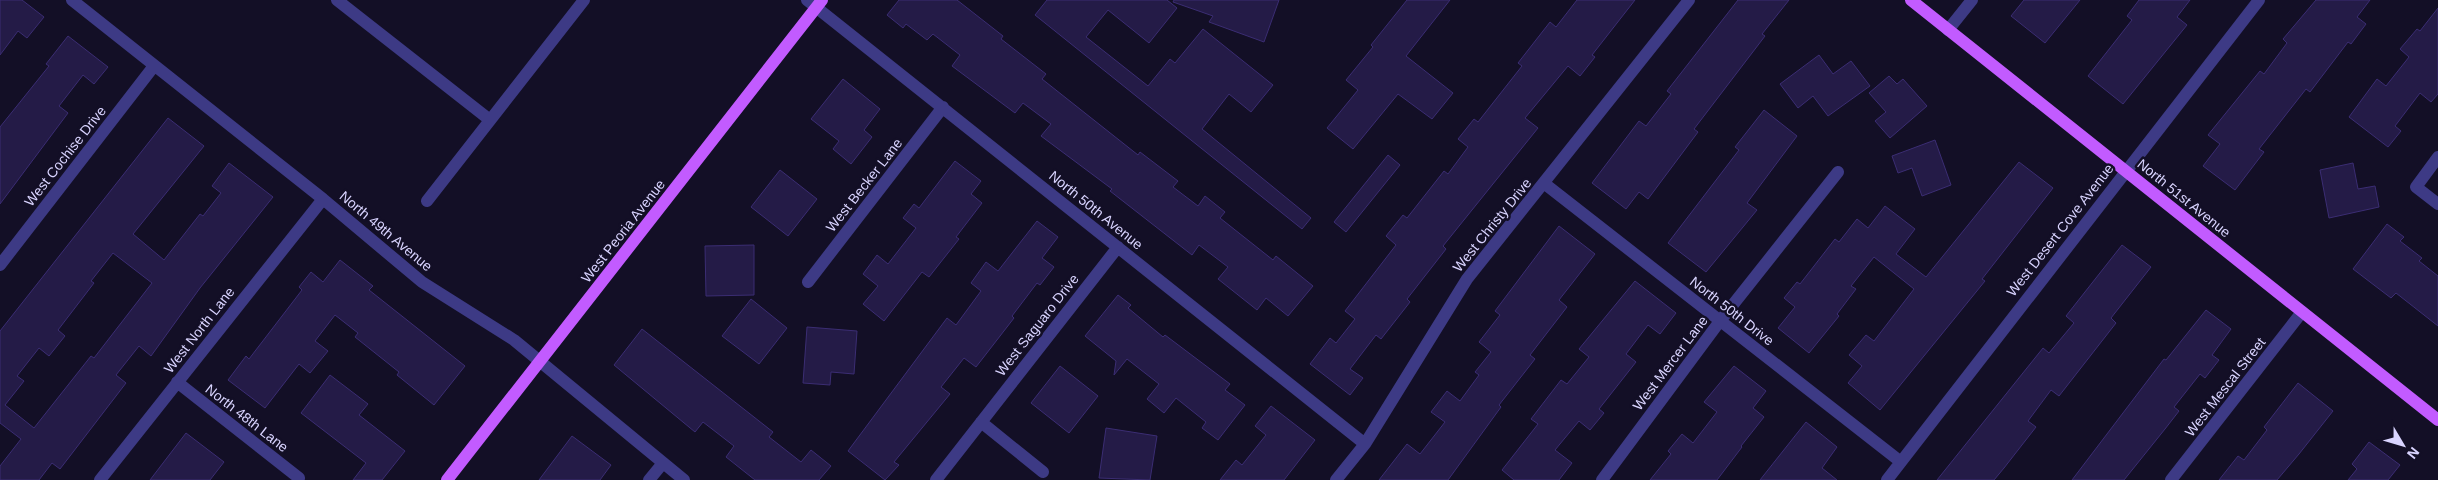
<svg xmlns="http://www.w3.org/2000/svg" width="2438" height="480" font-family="Arial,sans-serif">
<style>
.building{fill:#241b47;stroke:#3b2d73;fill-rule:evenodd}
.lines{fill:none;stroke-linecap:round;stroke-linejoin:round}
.minor{stroke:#3d3a85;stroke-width:12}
.major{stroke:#c25bff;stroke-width:12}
.labels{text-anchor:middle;stroke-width:5;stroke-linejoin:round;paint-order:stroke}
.street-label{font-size:14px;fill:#d9d4ff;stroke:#130f26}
</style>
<rect width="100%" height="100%" fill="#130f26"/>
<path class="building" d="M0,0H22L44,17L27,38L18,31L0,55Z
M899,0H957L1003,36L1001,39L1046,74L1042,79L1138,155L1140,152L1178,181L1173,187L1198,206L1205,196L1225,212L1220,218L1273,260L1276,256L1313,286L1288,316L1266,298L1257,310L1218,279L1228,267L1199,245L1192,255L1110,191L1112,189L1041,136L1051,124L1023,103L1015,113L952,66L960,55L933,34L927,40L906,24L903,28L887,15Z
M1047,0H1167L1177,8L1149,43L1108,10L1086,37L1148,86L1170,59L1175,63L1203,29L1273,85L1251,112L1229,94L1202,129L1311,218L1302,229L1035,15Z
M1174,0H1279L1264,42L1209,22L1213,16L1173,2Z
M1407,0H1450L1406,56L1453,93L1432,119L1398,94L1353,149L1327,128L1358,90L1346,80L1373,47L1371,45Z
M1577,0H1635L1592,55L1595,57L1580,76L1568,66L1525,118L1538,128L1443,246L1446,249L1407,299L1410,302L1381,339L1376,335L1350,369L1363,378L1350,395L1310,364L1330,338L1336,343L1355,319L1345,311L1396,245L1386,236L1403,215L1407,218L1444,171L1448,174L1468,147L1458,139L1474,119L1478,122L1522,66L1518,63L1550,22L1556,27Z
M1738,0H1789L1762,34L1765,36L1694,129L1698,132L1648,199L1639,192L1626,209L1592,183L1639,121L1646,126L1671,94L1667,91Z
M2024,0H2080L2045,43L2011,16Z
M2139,0H2190L2177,17L2187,25L2123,104L2088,76L2132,20L2127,16Z
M2316,0H2370L2357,17L2366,24L2351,44L2348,42L2310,92L2306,89L2259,149L2264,152L2235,190L2203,166L2220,144L2208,135L2260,71L2264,74L2287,43L2283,39Z
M2438,8V94L2431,102L2420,93L2395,126L2401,131L2388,147L2349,117L2377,79L2386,86L2409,57L2400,49L2417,29L2420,31Z
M68,36L108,67L94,84L83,75L59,106L68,113L0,204V127L49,66L46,64Z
M1819,55L1833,74L1851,61L1870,86L1828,116L1813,96L1798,108L1780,84Z
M1889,76L1897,84L1903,79L1927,106L1890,138L1875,121L1886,112L1869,93Z
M843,79L880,109L864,130L872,137L851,164L833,149L839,141L811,119Z
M1764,110L1797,136L1747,203L1757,210L1706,272L1668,243L1739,150L1735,147Z
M168,118L204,146L133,234L164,260L200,214L203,216L221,193L212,186L229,163L273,197L200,288L151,356L139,346L116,375L126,383L60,469L52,463L39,480H0V466L21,439L0,423V331ZM113,253L152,283L94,358L91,356L34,428L5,405L24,381L17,376L39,348L49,356L65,336L58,330L94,283L91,281Z
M1935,140L1951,185L1922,196L1912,168L1898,173L1892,156Z
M1388,155L1400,165L1346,232L1334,222Z
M955,161L981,181L971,194L982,203L956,237L959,239L929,277L922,272L884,321L863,304L878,286L863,274L877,255L888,264L916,228L903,218L914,204L919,208Z
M2019,162L2053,188L1982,279L1985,281L1880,410L1848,383L1862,366L1849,355L1866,335L1874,341L1914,289L1874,257L1851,286L1856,289L1837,314L1839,316L1809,353L1778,328L1795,307L1784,298L1797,282L1800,284L1835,239L1839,242L1857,219L1868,228L1885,206L1915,229L1896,254L1926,277Z
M2353,163L2358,189L2375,186L2379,207L2329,218L2320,170Z
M780,170L817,199L788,236L751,207Z
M1037,221L1058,237L1042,258L1054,267L1040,285L1037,283L1012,316L1014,318L976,367L964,358L941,387L950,394L894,462L899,465L885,480L848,451L947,318L956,325L981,291L971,283L986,262L998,271Z
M2387,224L2404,237L2400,241L2422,258L2419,261L2438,276V326L2396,293L2391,298L2353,269Z
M1559,226L1595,254L1559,300L1567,307L1530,355L1535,359L1499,405L1501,407L1448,480H1379L1407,444L1420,454L1445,422L1431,412L1447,391L1460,401L1479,375L1475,372L1491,352L1479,342L1500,315L1495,311Z
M754,245V295L706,296L705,246Z
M2122,245L2151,267L2111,318L2116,323L2059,396L2051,390L2028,421L2036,427L2004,468L1994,480H1937L2043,348L2049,353L2074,323L2066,316Z
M340,260L373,286L369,290L465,366L434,405L397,375L399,372L355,337L358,333L335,315L315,341L328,351L310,373L299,364L265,408L228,380L246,356L249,359L302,290L299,287L311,272L323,282Z
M1635,281L1676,313L1660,334L1648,325L1626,354L1636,362L1599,409L1604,413L1590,430L1579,421L1555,450L1572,463L1559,480H1514L1502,470L1538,424L1531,419L1561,380L1567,384L1589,357L1579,349Z
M1118,295L1131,305L1128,308L1163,337L1165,335L1230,384L1225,390L1245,405L1218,440L1202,428L1206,422L1176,398L1164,413L1147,399L1159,384L1127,359L1114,375L1116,361L1085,336Z
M751,299L787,328L759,364L722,336Z
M2206,310L2231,329L2212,355L2219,360L2205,378L2200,374L2174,407L2179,411L2165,429L2124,480H2072L2164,359L2166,360Z
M807,327L857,331L854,374L831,372L830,385L803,383Z
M642,329L773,432L769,437L801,462L811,450L831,466L819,480H755L726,457L734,446L703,422L695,432L614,365Z
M1060,366L1098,396L1069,433L1031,403Z
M1734,366L1766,391L1753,408L1764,417L1741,446L1742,447L1717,480H1650L1671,454L1668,451L1682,434L1693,443L1717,412L1704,402Z
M330,375L368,404L359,415L405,451L382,480H353L366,463L301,413Z
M2298,383L2333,411L2299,454L2277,480H2219L2238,456L2244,460L2267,430L2264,427Z
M1271,406L1315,440L1284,480H1220L1236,460L1242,465L1266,435L1255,426Z
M1806,422L1837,447L1822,468L1837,480H1760Z
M1106,428L1157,436L1150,480L1099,478Z
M186,433L224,462L210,480H150Z
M572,436L611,465L600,480H539Z
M2369,442L2400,465L2388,480H2348L2357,469L2352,464Z"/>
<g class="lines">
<path class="minor" d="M72,0L323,199L422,282L514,340L684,480
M337,0L490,120
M807,0L1365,444
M1948,30L1972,0
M2438,157L2416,187L2438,204
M1545,184L1901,462
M427,201L584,0
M0,265L154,66
M808,282L943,107
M177,382L299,478
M981,422L1043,472
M100,480L323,199
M649,480L663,463
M936,480L1118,247
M1336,480L1365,444L1467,279L1689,0
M1602,480L1720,321L1838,172
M1887,480L2259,0
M2171,480L2302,312"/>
<path class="major" d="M1911,0L2438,420
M447,480L822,0"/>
</g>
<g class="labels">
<g class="street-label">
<text transform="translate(65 156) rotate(-52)" y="5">West Cochise Drive</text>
<text transform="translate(864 185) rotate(-52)" y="5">West Becker Lane</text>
<text transform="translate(2184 198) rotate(39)" y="5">North 51st Avenue</text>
<text transform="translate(1096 210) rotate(39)" y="5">North 50th Avenue</text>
<text transform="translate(1492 225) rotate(-51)" y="5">West Christy Drive</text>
<text transform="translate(2060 230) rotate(-52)" y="5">West Desert Cove Avenue</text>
<text transform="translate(386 231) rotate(40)" y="5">North 49th Avenue</text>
<text transform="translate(623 231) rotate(-52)" y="5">West Peoria Avenue</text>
<text transform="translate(1732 311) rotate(38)" y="5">North 50th Drive</text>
<text transform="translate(1037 325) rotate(-52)" y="5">West Saguaro Drive</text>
<text transform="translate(199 330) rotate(-52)" y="5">West North Lane</text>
<text transform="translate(1670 363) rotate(-53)" y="5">West Mercer Lane</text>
<text transform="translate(2225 387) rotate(-52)" y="5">West Mescal Street</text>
<text transform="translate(247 418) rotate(38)" y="5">North 48th Lane</text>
</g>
</g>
<g transform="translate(2403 445) rotate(128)" stroke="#130f26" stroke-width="4" paint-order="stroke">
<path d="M0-4L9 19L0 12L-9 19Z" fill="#d9d4ff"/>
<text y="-8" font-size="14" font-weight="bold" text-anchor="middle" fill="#d9d4ff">N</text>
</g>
</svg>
